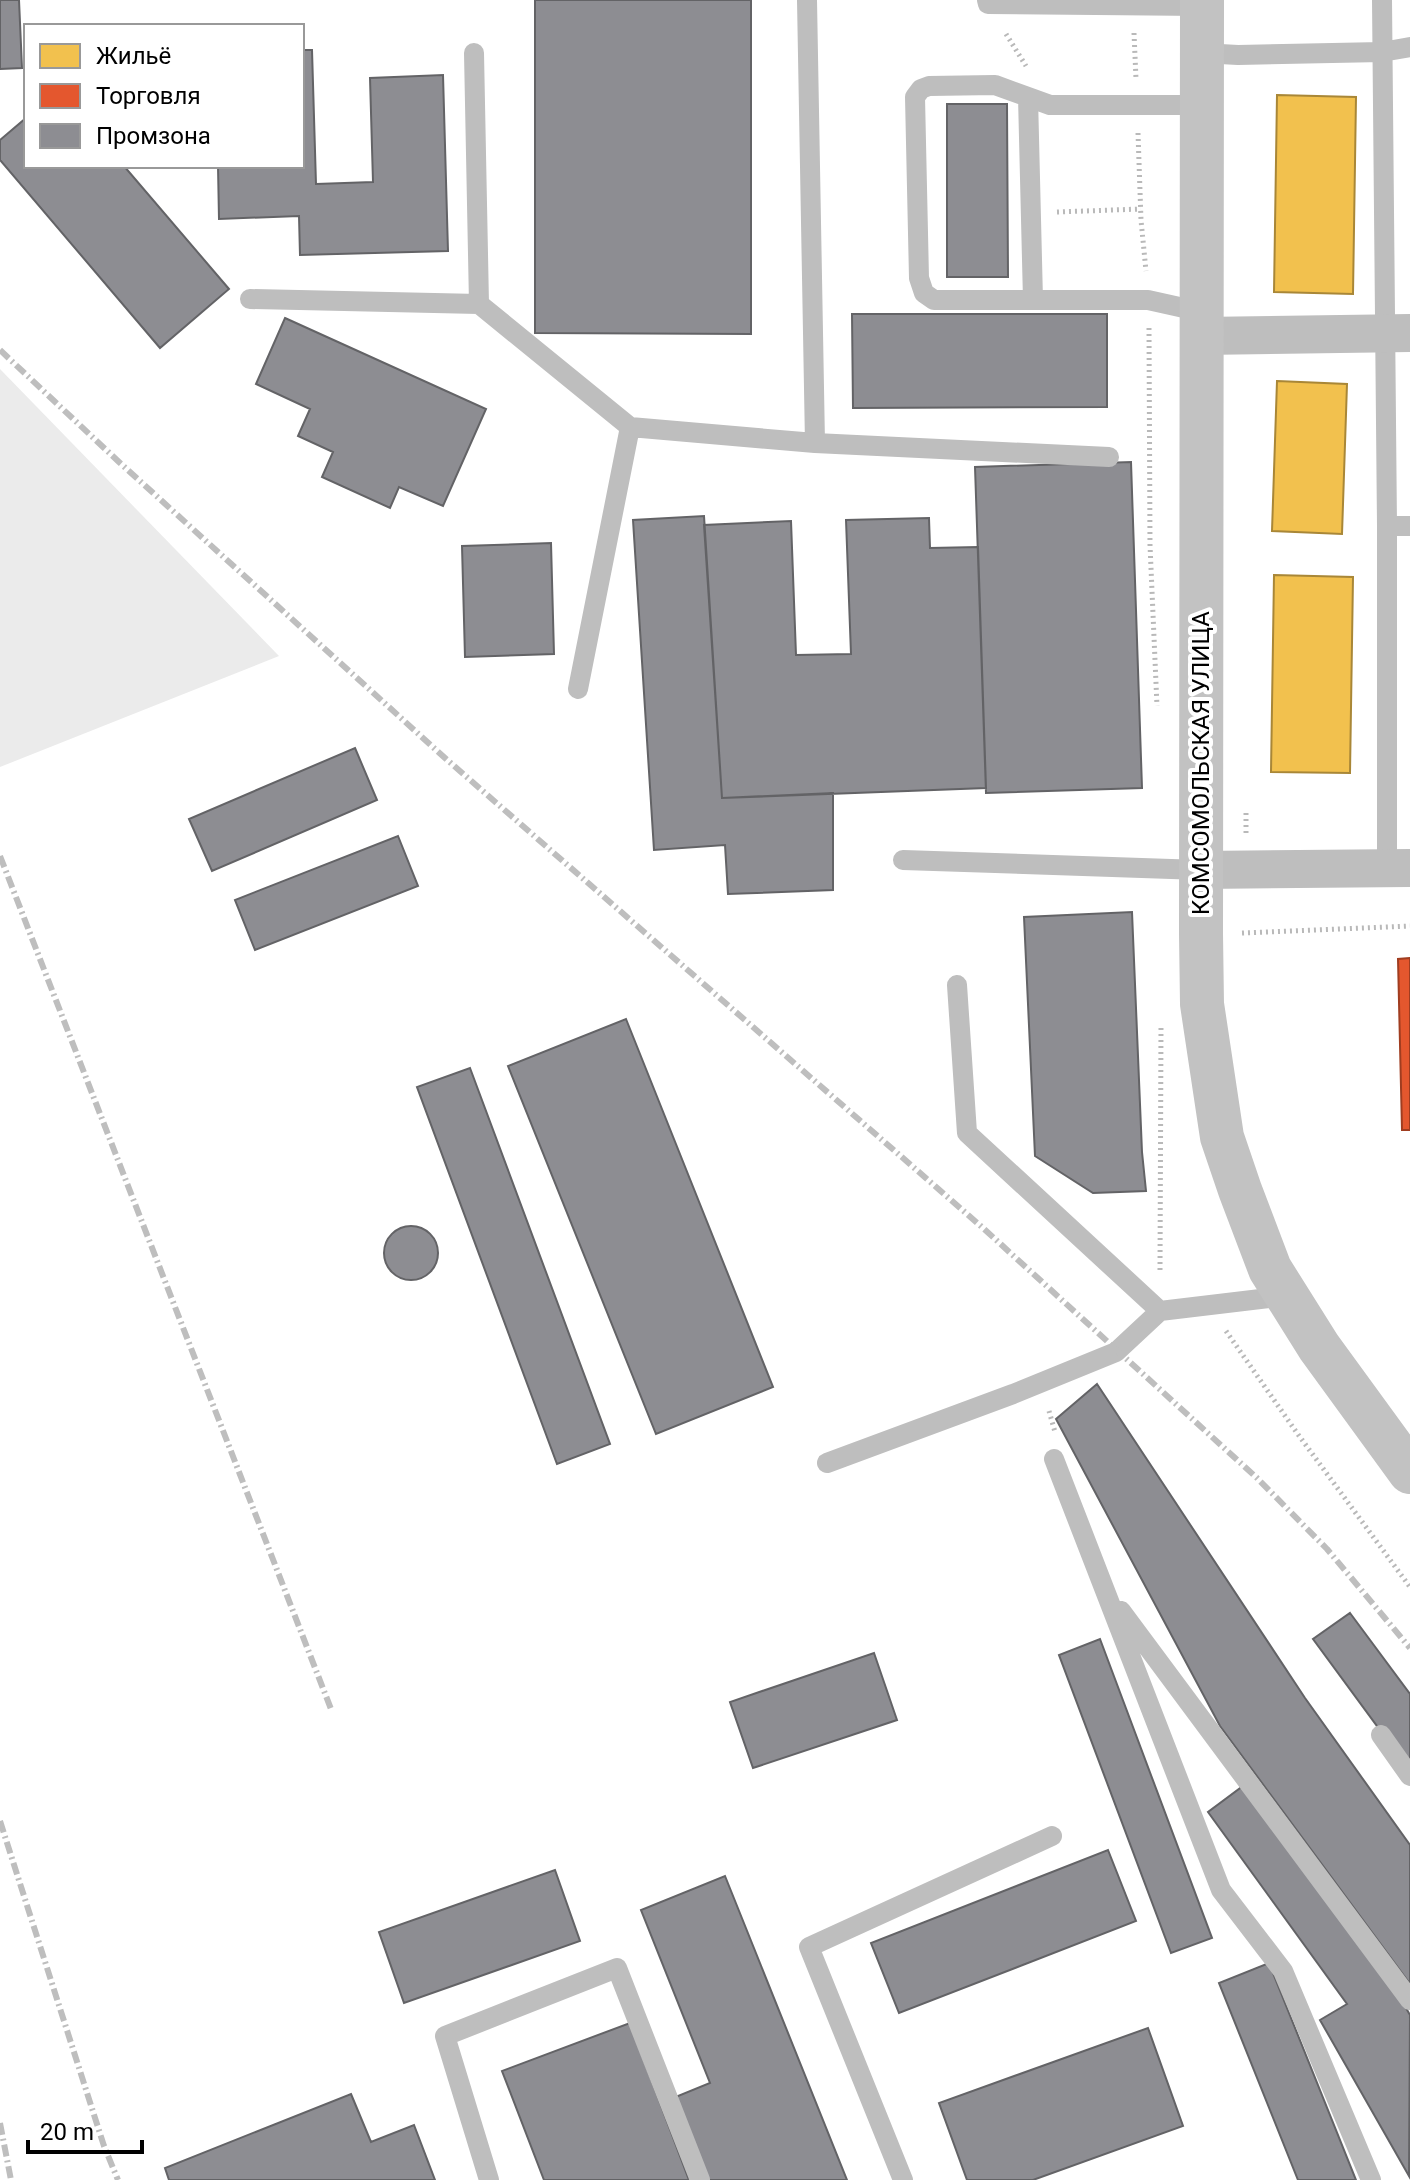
<svg xmlns="http://www.w3.org/2000/svg" width="1410" height="2180" font-family="Roboto,sans-serif">
<style>
.green{fill:#ebebeb}
.homes{fill:#f2c14e;stroke:#a98737;stroke-width:2}
.shops{fill:#e4572e;stroke:#a03d20;stroke-width:2}
.industry{fill:#8d8d92;stroke:#636366;stroke-width:2}
.lines{fill:none;stroke-linecap:round;stroke-linejoin:round}
.path{stroke:#b9b9b9;stroke-width:5;stroke-dasharray:2 4;stroke-linecap:butt}
.lane{stroke:#bebebe;stroke-width:20}
.street{stroke:#bebebe;stroke-width:38}
.secondary{stroke:#c2c2c2;stroke-width:44}
.rail{stroke:#bebebe;stroke-width:6;stroke-dasharray:12 4 2 4;stroke-linecap:butt}
.labels{text-anchor:middle;stroke-width:8;stroke-linejoin:round;paint-order:stroke}
.street-label{font-size:24px;fill:#000;stroke:#fff}
</style>
<rect width="100%" height="100%" fill="#fff"/>
<path class="green" d="M0,369L279,656L0,767Z"/>
<path class="homes" d="M1277,95L1356,97L1353,294L1274,292Z
M1277,381L1347,384L1342,534L1272,531Z
M1274,575L1353,577L1350,773L1271,772Z"/>
<path class="shops" d="M1410,958V1130H1402L1398,959Z"/>
<path class="industry" d="M0,0H19L22,68L0,69Z
M535,0H751V334L535,333Z
M302,50H312L316,184L373,182L370,78L443,75L448,251L300,255L299,216L219,219L218,166H302Z
M947,104H1007L1008,277H947Z
M26,118V166H124L229,289L160,348L0,160V140Z
M852,314H1107V407L853,408Z
M285,318L486,409L443,506L399,487L390,508L322,477L333,452L298,436L310,409L256,384Z
M1131,462L1142,788L986,793L975,467Z
M704,516L722,798L833,793V890L728,894L725,845L654,850L633,520Z
M929,518L930,548L978,547L986,788L722,798L704,525L791,521L796,655L851,654L846,520Z
M551,543L554,654L465,657L462,546Z
M355,748L377,800L212,871L189,819Z
M398,836L418,886L255,950L235,900Z
M1132,912L1142,1152L1146,1191L1093,1193L1035,1156L1024,917Z
M626,1019L773,1387L656,1434L508,1066Z
M470,1068L610,1444L557,1464L417,1087Z
M384 1253a27 27 0 1 1 54 0a27 27 0 1 1-54 0Z
M1097,1384L1305,1698L1410,1845V1984L1220,1726L1056,1419Z
M1350,1613L1410,1694V1771L1313,1639Z
M1100,1639L1212,1938L1171,1953L1059,1655Z
M874,1653L897,1720L753,1768L730,1702Z
M1243,1786L1390,1980L1410,2015L1409,2176L1320,2020L1347,2004L1208,1812Z
M1108,1850L1136,1921L899,2013L871,1943Z
M555,1870L580,1941L404,2003L379,1932Z
M725,1876L847,2180H706L673,2098L710,2083L641,1910Z
M1269,1963L1356,2180H1298L1219,1983Z
M630,2023L689,2180H544L502,2071Z
M1148,2028L1183,2126L1033,2180H967L939,2103Z
M351,2094L371,2142L414,2125L435,2180H169L165,2168Z"/>
<g class="lines">
<path class="path" d="M1134,33L1136,79
M1006,34L1026,66
M1138,133L1141,220L1146,271
M1057,212L1141,209
M1149,328L1150,545L1157,706
M1246,813V835
M1242,933L1410,926
M1160,1270L1161,1028
M1226,1331L1297,1433L1410,1587
M1049,1411L1055,1432"/>
<path class="lane" d="M987,0L988,4L1202,6
M1382,0L1387,526V868
M474,53L479,304
M1202,53L1238,55L1382,52L1410,47
M1028,97L1033,300
M1202,105H1050L995,85L929,86L921,89L915,97L919,278L924,293L934,300H1148L1202,312
M250,299L479,304L630,427L815,443L807,0
M815,443L1109,457
M1387,526H1410
M578,689L630,427
M903,860L1201,870
M957,985L967,1133L1160,1311
M1054,1459L1221,1890L1283,1971L1371,2180
M827,1463L1013,1394L1116,1352L1160,1311L1286,1296
M1121,1611L1410,2000
M1381,1735L1410,1776
M489,2180L445,2036L617,1968L700,2180
M903,2180L809,1947L1052,1836"/>
<path class="street" d="M1201,336L1410,333
M1201,870L1410,868"/>
<path class="secondary" d="M1202,0L1201,934L1202,1004L1222,1137L1240,1190L1270,1269L1319,1347L1410,1472"/>
<path class="rail" d="M0,350L119,462L445,758L983,1228L1257,1478L1327,1549L1410,1648
M0,856L331,1709
M0,1821L104,2146L118,2180
M0,2123L11,2180"/>
</g>
<g class="labels">
<g class="street-label">
<text transform="translate(1201 763) rotate(-90)" y="8">КОМСОМОЛЬСКАЯ УЛИЦА</text>
</g>
</g>
<rect x="24" y="24" width="280" height="144" fill="#ffffff" stroke="#999999" stroke-width="2"/>
<rect x="40" y="44" width="40" height="24" fill="#f2c14e" stroke="#999999" stroke-width="2"/>
<text x="96" y="64" font-size="24" fill="#000000">Жильё</text>
<rect x="40" y="84" width="40" height="24" fill="#e4572e" stroke="#999999" stroke-width="2"/>
<text x="96" y="104" font-size="24" fill="#000000">Торговля</text>
<rect x="40" y="124" width="40" height="24" fill="#8d8d92" stroke="#999999" stroke-width="2"/>
<text x="96" y="144" font-size="24" fill="#000000">Промзона</text>
<path d="M28 2140v12h114v-12" fill="none" stroke="#000000" stroke-width="4"/>
<text x="40" y="2140" font-size="24" fill="#000000" stroke="#ffffff" stroke-width="6" paint-order="stroke">20 m</text>
</svg>
